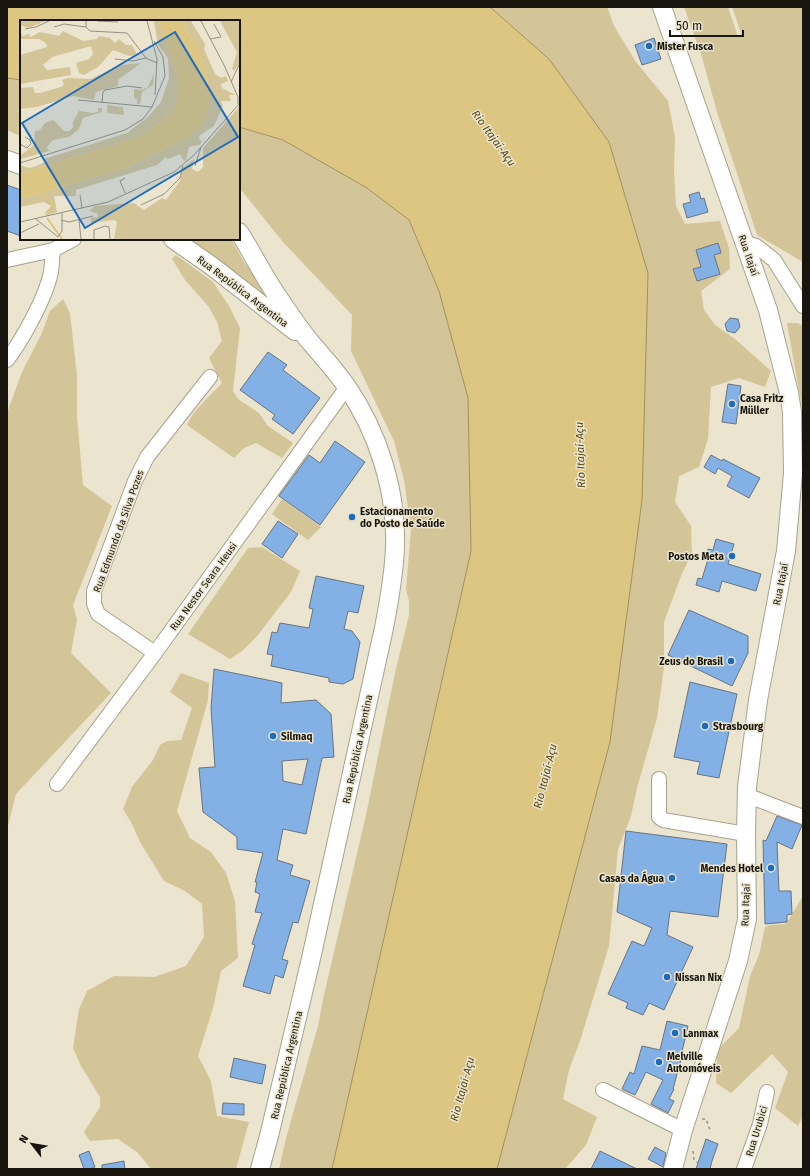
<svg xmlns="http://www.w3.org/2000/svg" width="810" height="1176" font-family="'Fira Sans',sans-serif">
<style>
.green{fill:#d4c598}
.water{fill:#ddc682;stroke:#a2915f}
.building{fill:#84b1e5;stroke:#667484;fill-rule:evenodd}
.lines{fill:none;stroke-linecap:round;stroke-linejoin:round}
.minor-casing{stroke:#a8a28d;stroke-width:16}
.major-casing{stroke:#a8a28d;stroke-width:20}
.path{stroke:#999483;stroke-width:1.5;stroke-dasharray:3 3;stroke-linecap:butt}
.minor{stroke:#fff;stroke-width:14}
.major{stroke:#fff;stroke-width:18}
.poi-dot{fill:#1d6cbb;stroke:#ebe4ce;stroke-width:1.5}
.labels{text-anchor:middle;stroke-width:3;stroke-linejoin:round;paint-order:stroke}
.poi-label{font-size:10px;font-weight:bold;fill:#17150d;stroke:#ebe4ce;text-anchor:start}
.street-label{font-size:10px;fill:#17150d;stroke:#ebe4ce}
.water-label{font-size:11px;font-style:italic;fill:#584914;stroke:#ebe4ce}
.inset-river{fill:none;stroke:#ddc682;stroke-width:2}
.inset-road{fill:none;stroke:#969181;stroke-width:1}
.view{fill:#1d6cbb;fill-opacity:0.15;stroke:#1d6cbb;stroke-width:2}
.inset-edge{fill:none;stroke:#17150d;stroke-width:2}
</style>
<rect width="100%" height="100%" fill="#ebe4ce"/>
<path class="green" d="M490,7H606L608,9L614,26L636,62L668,101L675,137L674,171L676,206L685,224L720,221L729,248L730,269L701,291L704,310L715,325L735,339L771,371L765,387L739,378L711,387L708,439L699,467L679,476L675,502L691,526L692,553L681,576L664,622V667L657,718L637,788L631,816L618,849L609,946L581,1038L569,1070L563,1099L597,1117L586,1145L565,1169H497L610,742L549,59Z
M684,7H728L738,37L747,36H742L732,7H803V262L757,235L717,112L702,57Z
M7,78L21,80V134L18,135L7,130Z
M239,127L283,140L367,188L409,220L439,291L468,398L471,551L332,1169H279L286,1138L318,1026L324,995L366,815L395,673L409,615V601L406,589L411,529L404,480L394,441L351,351L352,315L283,242L242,191L239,189Z
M192,239H231L244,262L280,309L191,241Z
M176,255L213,282L229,306L240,328L233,391L238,399L259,413L268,426L293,443L282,458L256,443L244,448L234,458L187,425C194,409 210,396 222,383L209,358L222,341L217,322L209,307L185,280L172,259Z
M63,299L70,313L77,376V417L83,485L112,506L73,605L77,620L71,653L111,693L16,794L7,830V413L22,372L42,333L50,311Z
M787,323H798L803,326V413Z
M282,499L321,527L308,540L272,514Z
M262,547L300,571L291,592L258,635L242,651L230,659L188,634L248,548Z
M181,673L209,683L208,700L177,811L190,838L211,852L226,873L235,901L238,958L221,971L213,1008L198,1056L211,1081L217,1116L249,1122L236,1169H151L137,1152L118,1139L90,1141L84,1132L100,1107V1097L81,1066L73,1048L79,1009L87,991L114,976L154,977L186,966L204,937L202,904L185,891L164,881L140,842L132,824L123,809L132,787L153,760L160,745L167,741L181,740L192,708L170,692Z
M803,896V1116L798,1126L775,1108L788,1072L772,1054L731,1093L716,1083L717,1050L739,1028L750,976L759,955L765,927L770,925L786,924Z"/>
<path class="water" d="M7,7H490L549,59L609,142L648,273L642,500L610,742L497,1169H332L471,551L468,398L439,291L409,220L367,188L283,140L239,127V21H21V80L7,78Z"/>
<path class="building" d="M654,38L661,59L642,65L635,45Z
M7,185L21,190V236L7,231Z
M699,192L701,199L704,198L708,212L687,218L683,204L691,202L689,195Z
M718,243L721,253L714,255L720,274L697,281L693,269L701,267L696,250Z
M730,318L738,319L740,327L735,333L727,331L725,324Z
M268,352L287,365L283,370L320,398L293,434L272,419L275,415L240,390Z
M728,384L741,386L736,424L722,422Z
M335,441L365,462L320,525L279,496L309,455L320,463Z
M711,455L722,461L723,459L760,478L749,498L727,486L732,476L718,468L715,474L704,467Z
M278,521L298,534L282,558L262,544Z
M716,539L734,544L728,564L761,574L756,591L722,581L719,592L696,585L698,578L702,579L708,559L705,558L708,549L713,550Z
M316,576L364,586L358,613L348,611L344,629L352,631L360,642L353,679L343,684L329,682V678L271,666L273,655L267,654L272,632L277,633L280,623L309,628L313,609L309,608Z
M689,610L748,636V653L732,686L668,655Z
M214,669L282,683L281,703L316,700L331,714L334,757L322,758L306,834L283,829L277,860L293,865L290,875L310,881L298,923L293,922L282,959L288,961L283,978L275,975L270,994L243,986L255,945L252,944L262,913L255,912L260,894L255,892L257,882H255L263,853L237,849V837L203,812L199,768L215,767L211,708ZM308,759L302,785L283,781L282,761Z
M690,682L737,694L719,778L697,774L700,762L674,757Z
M777,816L802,825L792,849L777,842L779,891H791L792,914L787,915V922L765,924L763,840L766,841Z
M626,831L727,844L718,917L670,911L667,935L693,947L664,1010L649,1003L643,1015L626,1008L628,1003L608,994L632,941L644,946L652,928L617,912Z
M667,1021L688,1026L681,1056H682L673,1089H674L669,1099L674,1101L668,1113L651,1104L663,1080L646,1072L635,1095L622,1089L630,1072L634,1074L642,1046L660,1050Z
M234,1058L266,1065L262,1084L230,1077Z
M223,1103L244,1104V1115L222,1114Z
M706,1139L718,1144L712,1161L710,1169H696Z
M655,1147L666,1153L663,1167L648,1159Z
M89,1151L95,1167L91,1169H84L79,1155Z
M600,1151L637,1169H591Z
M124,1161L125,1169H102V1165Z"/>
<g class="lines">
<defs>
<path id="minor" d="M746,243L756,246L774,260L803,306
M7,260L53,250L74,239
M7,360C23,339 46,297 51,272C52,265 52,257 53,250
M155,653L98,614L94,604V591L135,481L147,457L210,377
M659,779V817L663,820L746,834
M57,784L155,653L347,387
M746,795L803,817
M603,1090L683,1130
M744,1169L760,1124L767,1092"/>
<path id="major" d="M662,7L768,310L789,393L792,412L793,473L786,551L758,700L747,787L746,834L747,919L738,961L683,1130L673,1169
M7,160L21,165
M239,232C253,254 264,277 278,297C289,313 300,330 312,344C324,358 336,371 347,387C378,432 397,492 395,547C394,574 389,602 384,628L310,963L269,1136L260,1169
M173,239L213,267L295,331"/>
</defs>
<use href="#minor" class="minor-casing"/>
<use href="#major" class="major-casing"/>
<path class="path" d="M702,1119H706L710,1130
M693,1151L694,1160L698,1163"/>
<use href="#minor" class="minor"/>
<use href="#major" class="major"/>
</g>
<g class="poi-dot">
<circle cx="649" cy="46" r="4"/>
<circle cx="732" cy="404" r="4"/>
<circle cx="352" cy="517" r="4"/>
<circle cx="732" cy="556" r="4"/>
<circle cx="731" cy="661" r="4"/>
<circle cx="705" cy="726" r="4"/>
<circle cx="273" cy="736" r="4"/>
<circle cx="771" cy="868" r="4"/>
<circle cx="672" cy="878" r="4"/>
<circle cx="667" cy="977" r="4"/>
<circle cx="675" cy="1033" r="4"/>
<circle cx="659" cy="1062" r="4"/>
</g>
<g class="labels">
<g class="poi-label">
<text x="657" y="50">Mister Fusca</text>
<text x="740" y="402">Casa Fritz<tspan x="740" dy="12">Müller</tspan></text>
<text x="360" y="515">Estacionamento<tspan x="360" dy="12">do Posto de Saúde</tspan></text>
<text x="724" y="560" text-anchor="end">Postos Meta</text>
<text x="723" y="665" text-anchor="end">Zeus do Brasil</text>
<text x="713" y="730">Strasbourg</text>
<text x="281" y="740">Silmaq</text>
<text x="763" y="872" text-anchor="end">Mendes Hotel</text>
<text x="664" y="882" text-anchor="end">Casas da Água</text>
<text x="675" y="981">Nissan Nix</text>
<text x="683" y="1037">Lanmax</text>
<text x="667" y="1060">Melville<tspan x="667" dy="12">Automóveis</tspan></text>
</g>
<g class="street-label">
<text transform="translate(749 255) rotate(71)" y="4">Rua Itajaí</text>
<text transform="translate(243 291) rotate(37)" y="4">Rua República Argentina</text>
<text transform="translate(118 531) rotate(-70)" y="4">Rua Edmundo da Silva Pozes</text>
<text transform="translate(780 584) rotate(-79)" y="4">Rua Itajaí</text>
<text transform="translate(203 586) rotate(-54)" y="4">Rua Nestor Seara Heusi</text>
<text transform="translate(357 749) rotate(-78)" y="4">Rua República Argentina</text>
<text transform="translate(745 905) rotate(-88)" y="4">Rua Itajaí</text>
<text transform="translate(286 1065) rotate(-77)" y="4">Rua República Argentina</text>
<text transform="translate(756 1131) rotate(-73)" y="4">Rua Urubici</text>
</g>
<g class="water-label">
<text transform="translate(494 138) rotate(54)" y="4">Rio Itajaí-Açu</text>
<text transform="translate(580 455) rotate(-92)" y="4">Rio Itajaí-Açu</text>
<text transform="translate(545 776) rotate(-76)" y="4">Rio Itajaí-Açu</text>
<text transform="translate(462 1089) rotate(-75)" y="4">Rio Itajaí-Açu</text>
</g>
</g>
<g transform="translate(20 20)">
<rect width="220" height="220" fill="#ebe4ce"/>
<path d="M0,1H26L8,8L0,5ZM134,1H139L158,59V82L151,91L139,103L120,116L0,154V145L9,148L16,146L25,142L24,139L107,113L128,97L141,82L149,58L148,38L138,25ZM163,1H171L185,24L184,29L195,54L201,58L206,56L208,61L201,64L202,68L215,75H209L211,81H201L203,86L194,106L180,115L179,118L182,122L179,125L169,127L166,140L164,141L160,134L148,139L146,137L137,145L56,170V176H34L37,192L27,195L25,193L31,186L24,182L0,187V179L106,148L170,117L178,27L168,14ZM200,1H220V43L214,51L212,49L217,32ZM43,11L63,21L77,19L79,16L90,18L95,23L99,19L106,25H112L117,35L109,36L93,30L78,47L64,55L59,53L56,43L69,39L73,34L71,26L32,37L23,45L27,50L50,47L51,55L0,64V35L27,27L26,23L19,19H0V12L3,16L9,14L11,17L20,12L39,16ZM121,43L98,60V66L76,72L74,80L53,76L17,87L0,89V68L13,67L15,73H20L41,67L44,65L42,60L48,58L70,59L102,45ZM134,54L133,65L122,72L120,84H117V79L114,78V69L122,70L128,67ZM87,85L103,87L104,95L87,93ZM220,86V219H94L97,202L94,200L71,203V198L77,197L78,194L70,191L74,186L114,183L124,190L142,178L146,180L160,161L162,149L174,139L172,149L178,152L183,147V128ZM78,88H82V92L63,98L59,109L49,117L33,120L27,127L29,131L1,139V135L14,125L15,111L20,110L25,103L33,100L44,111H49L53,108V102L59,91L73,93L78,92Z" fill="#d4c598"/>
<path d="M139,1H163L168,14L178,27L192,73L184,102L170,117L106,148L0,179V154L120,116L139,103L151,91L158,82V59Z" fill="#ddc682"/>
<path class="inset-river" d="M21,173L33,185L26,195M27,198L42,219"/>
<path class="inset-road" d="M66,1V7L70,11L107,13L126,38L137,43M77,1L98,2M127,1L137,39L135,75M181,1L204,45L218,77V84M34,7L44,4L66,7M5,9L16,7L29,1M190,19L201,17L194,4M95,39L113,41L126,38M211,62L219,45M58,80L132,87M82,83L83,72L85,70L107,66L122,68M0,124L7,128L11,124L10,120L5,117M0,143L105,110L123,99L132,87L145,56L143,37L134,21M175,146L181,127M105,173L100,161L105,158M60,175L62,188M121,185L144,174L160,158L163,146M16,199L38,217M41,200L49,202L73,196M59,200L61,219M0,202L88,182L154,152L174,135L220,83M0,213L19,204M38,217L42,211V193M74,219V210L85,206L89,207L90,219"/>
<path class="view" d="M155,12L218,117L65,208L2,103Z"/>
<rect width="220" height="220" class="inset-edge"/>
</g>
<rect width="810" height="1176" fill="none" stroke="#17150d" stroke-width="16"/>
<g transform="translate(32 1144) rotate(301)" stroke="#ebe4ce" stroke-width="3" paint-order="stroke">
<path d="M0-3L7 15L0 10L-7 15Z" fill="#17150d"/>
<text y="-6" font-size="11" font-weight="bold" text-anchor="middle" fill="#17150d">N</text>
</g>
<path d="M670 30v6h73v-6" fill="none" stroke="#17150d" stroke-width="2"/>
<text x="676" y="30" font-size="12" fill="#17150d" stroke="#ebe4ce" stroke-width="3" paint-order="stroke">50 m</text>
</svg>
